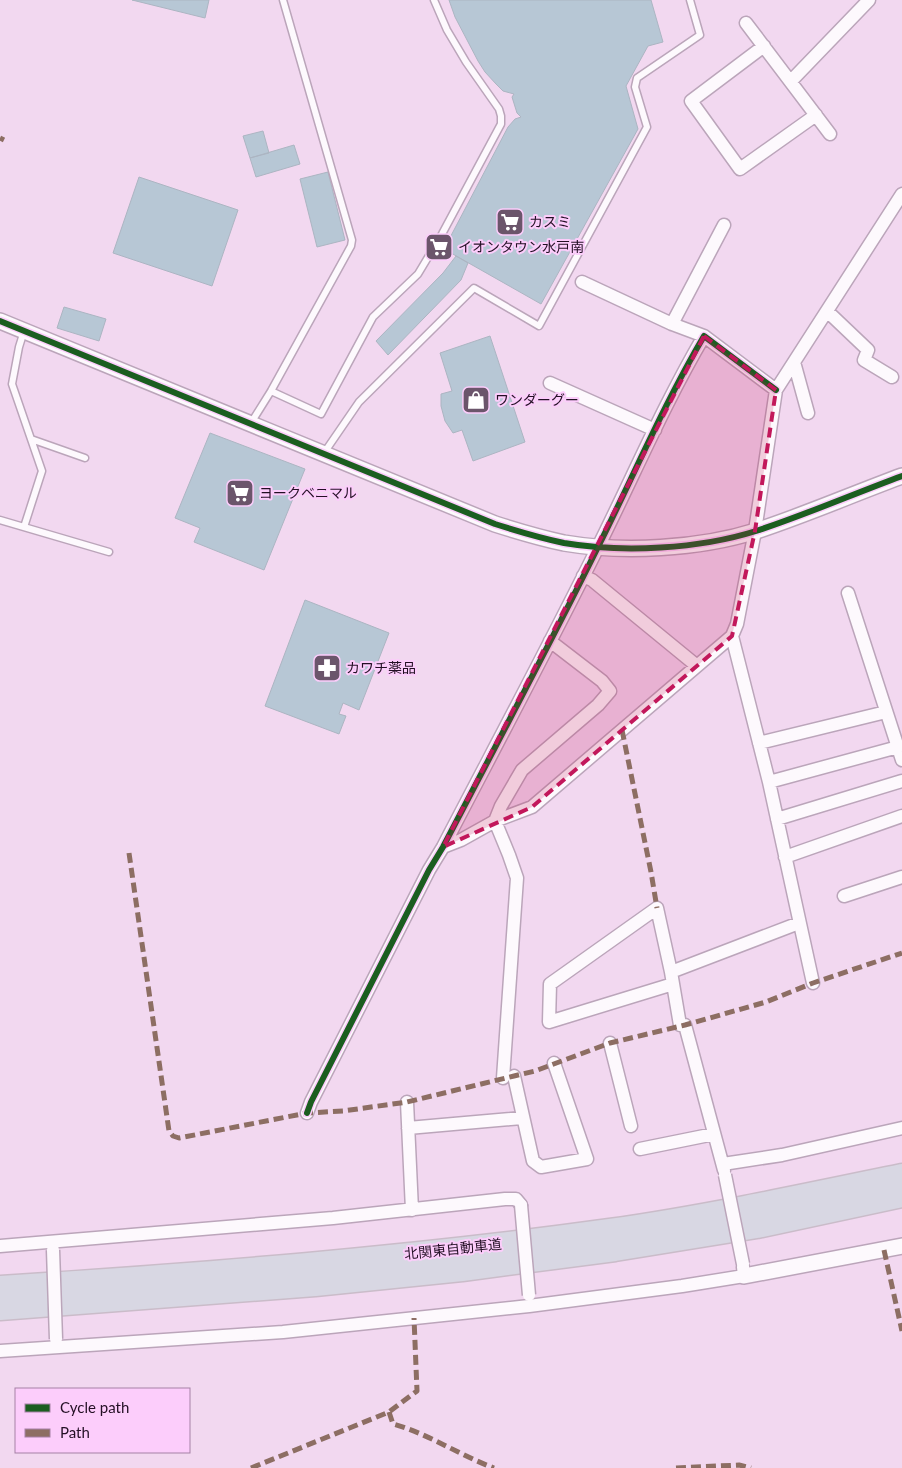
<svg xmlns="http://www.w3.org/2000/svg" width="902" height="1468" font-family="Lato,'Noto Sans JP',sans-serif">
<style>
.building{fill:#b7c7d5;stroke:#acb5c2}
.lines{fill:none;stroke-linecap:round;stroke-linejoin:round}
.service-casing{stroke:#bba5ba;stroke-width:9}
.minor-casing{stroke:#bba5ba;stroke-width:15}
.tertiary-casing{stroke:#bba5ba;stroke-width:18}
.motorway-casing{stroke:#cabcc9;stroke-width:25}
.service{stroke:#fdf9fd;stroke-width:6}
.minor{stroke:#fdf9fd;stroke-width:12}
.tertiary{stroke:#fdf9fd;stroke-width:15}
.motorway{stroke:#d8d7e3;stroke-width:22}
.minor-bridge-casing{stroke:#bba5ba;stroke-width:15;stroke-linecap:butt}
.minor-bridge{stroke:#fdf9fd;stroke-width:12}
.quiet{stroke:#8d6e63;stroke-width:5;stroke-dasharray:10 5;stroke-linecap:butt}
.cycleway-casing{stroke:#fccdfb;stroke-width:9}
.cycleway{stroke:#1b5e20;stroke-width:6}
.marked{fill:#c2185b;fill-opacity:0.2;stroke:#c2185b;stroke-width:4;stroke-dasharray:10 6;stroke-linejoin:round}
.labels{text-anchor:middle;stroke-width:4;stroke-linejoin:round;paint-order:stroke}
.poi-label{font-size:14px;fill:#230f24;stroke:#fccdfb;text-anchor:start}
.street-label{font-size:14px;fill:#230f24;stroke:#fccdfb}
</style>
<rect width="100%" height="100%" fill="#f2d8f0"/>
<path class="building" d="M132,0H209L205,18Z
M449,0H651L663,42L648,46L626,86L638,129L541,304L444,249L508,127L515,119L521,117L517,113L512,97L514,94L503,91L496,84L485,72L478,61L455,17Z
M263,131L269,153L250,158L243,136Z
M294,145L300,164L256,177L250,158Z
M328,172L345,240L317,247L300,179Z
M139,177L238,210L212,286L113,253Z
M456,256L468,263L461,280L388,355L376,341L443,273Z
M64,307L106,319L99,341L57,328Z
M490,336L525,442L473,461L462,430L453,433L445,421L441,406V394L452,391L440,353Z
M210,433L305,469L264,570L194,542L200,528L175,518Z
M305,600L389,633L359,710L343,703L339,714L346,716L339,734L265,706Z"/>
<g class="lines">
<defs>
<path id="service" d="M271,391L321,414L373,317L418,274L442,234L501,124V116L499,109L466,62L447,30L434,0
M251,423L271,391L351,246L352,240L283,0
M31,439L85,458
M324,453L359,402L474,288L539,326L647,127L635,87L637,78L700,35L690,0
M0,520L109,552
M24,527L42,471L12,384L19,347L24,331"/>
<path id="minor" d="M746,23L830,134
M764,46L691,101L740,169L816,115
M791,81L869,0
M582,282L672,324L704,336
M827,311L868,350L864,360L892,377
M672,324L724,225
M794,362L808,413
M550,383L655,430
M583,576L592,580L697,666
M848,593L902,760
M732,636L769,782L813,983
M759,743L886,712
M769,782L898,747
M777,819L902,781
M443,847L461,840L495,821L532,807L732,636L737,624L755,531L776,390L902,194
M785,857L902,816
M844,896L902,877
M671,972L657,908L550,984L549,1022L673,984
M680,1025L671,972L799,923
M685,1025L724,1170
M610,1043L631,1126
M514,1076L533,1161L541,1167L587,1159L554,1063
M503,1078L517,878L509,855L495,821L501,806L522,770L598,705L610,691L602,681L550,641
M407,1102L412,1210
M307,1113L311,1102L429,870L443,847C495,747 548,648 598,547C633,477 664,404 704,336L776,390
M408,1128L522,1118
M640,1149L714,1134
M723,1164L782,1155L902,1128
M0,1246L333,1218L505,1199H516L521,1205
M0,1351L283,1332L529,1306L682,1286L744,1276L743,1267"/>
<path id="tertiary" d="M0,321L495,524C517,531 541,538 564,543C623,553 699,549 756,531C805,515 853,494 902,476
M744,1276L902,1246"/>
<path id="motorway" d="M0,1287C204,1274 408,1258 610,1230C708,1216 805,1195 902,1175
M0,1309L315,1285L462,1270L615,1250L757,1227L902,1196"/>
</defs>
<use href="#service" class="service-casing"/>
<use href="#minor" class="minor-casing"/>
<use href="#tertiary" class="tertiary-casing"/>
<use href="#motorway" class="motorway-casing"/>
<use href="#service" class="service"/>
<use href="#minor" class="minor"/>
<use href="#tertiary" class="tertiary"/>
<use href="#motorway" class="motorway"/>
<defs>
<path id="minor-bridge" d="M725,1175L743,1264
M521,1205L529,1295
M53,1250L56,1339"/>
</defs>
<use href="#minor-bridge" class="minor-bridge-casing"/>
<use href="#minor-bridge" class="minor-bridge"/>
<path class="quiet" d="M0,138L4,140
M622,730L651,872L657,908
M129,853L169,1131L173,1136L179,1138L307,1113L343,1111L407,1102L514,1076L535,1071L610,1043L685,1025L766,1002L813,983L902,953
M884,1250L902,1331
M389,1412L393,1424C429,1434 459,1455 494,1468
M251,1468L389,1412L417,1391L414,1318
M676,1468L739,1465L751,1468"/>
<defs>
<path id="cycleway" d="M0,321L495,524C517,531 541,538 564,543C623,553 699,549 756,531C805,515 853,494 902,476
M307,1113L311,1102L429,870L443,847C495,747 548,648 598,547C633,477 664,404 704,336L776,390"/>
</defs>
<use href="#cycleway" class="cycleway-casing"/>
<use href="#cycleway" class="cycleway"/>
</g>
<path class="marked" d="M704,336L776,390L755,531L732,636L532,807L443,847Z"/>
<defs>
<symbol id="supermarket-square" viewBox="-11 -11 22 22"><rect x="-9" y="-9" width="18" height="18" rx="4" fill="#6b556b" stroke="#fccdfb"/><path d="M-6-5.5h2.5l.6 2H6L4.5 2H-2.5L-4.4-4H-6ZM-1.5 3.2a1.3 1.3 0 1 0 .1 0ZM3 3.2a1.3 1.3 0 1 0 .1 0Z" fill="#fff"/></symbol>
<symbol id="shop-square" viewBox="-11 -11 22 22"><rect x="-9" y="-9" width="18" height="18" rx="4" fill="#6b556b" stroke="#fccdfb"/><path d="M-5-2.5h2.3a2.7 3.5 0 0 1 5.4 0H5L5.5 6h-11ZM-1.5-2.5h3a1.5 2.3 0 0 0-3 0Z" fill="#fff"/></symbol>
<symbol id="pharmacy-square" viewBox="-11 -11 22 22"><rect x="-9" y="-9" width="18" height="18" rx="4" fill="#6b556b" stroke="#fccdfb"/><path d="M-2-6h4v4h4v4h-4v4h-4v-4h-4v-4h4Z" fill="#fff"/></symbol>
</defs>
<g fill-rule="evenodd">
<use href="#supermarket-square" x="494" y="206" width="32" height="32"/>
<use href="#supermarket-square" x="423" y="231" width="32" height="32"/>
<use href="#shop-square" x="460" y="384" width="32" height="32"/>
<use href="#supermarket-square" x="224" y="477" width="32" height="32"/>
<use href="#pharmacy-square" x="311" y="652" width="32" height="32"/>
</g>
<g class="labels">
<g class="poi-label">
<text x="529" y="227">カスミ</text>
<text x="458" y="252">イオンタウン水戸南</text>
<text x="495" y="405">ワンダーグー</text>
<text x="259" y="498">ヨークベニマル</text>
<text x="346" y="673">カワチ薬品</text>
</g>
<g class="street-label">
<text transform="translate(453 1249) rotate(-6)" y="5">北関東自動車道</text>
</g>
</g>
<rect x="15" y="1388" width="175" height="65" fill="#fccdfb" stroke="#a581a5"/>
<rect x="25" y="1404" width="25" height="8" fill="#1b5e20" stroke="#a581a5"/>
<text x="60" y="1413" font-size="15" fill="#230f24">Cycle path</text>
<rect x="25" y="1429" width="25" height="8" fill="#8d6e63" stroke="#a581a5"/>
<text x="60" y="1438" font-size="15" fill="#230f24">Path</text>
</svg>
